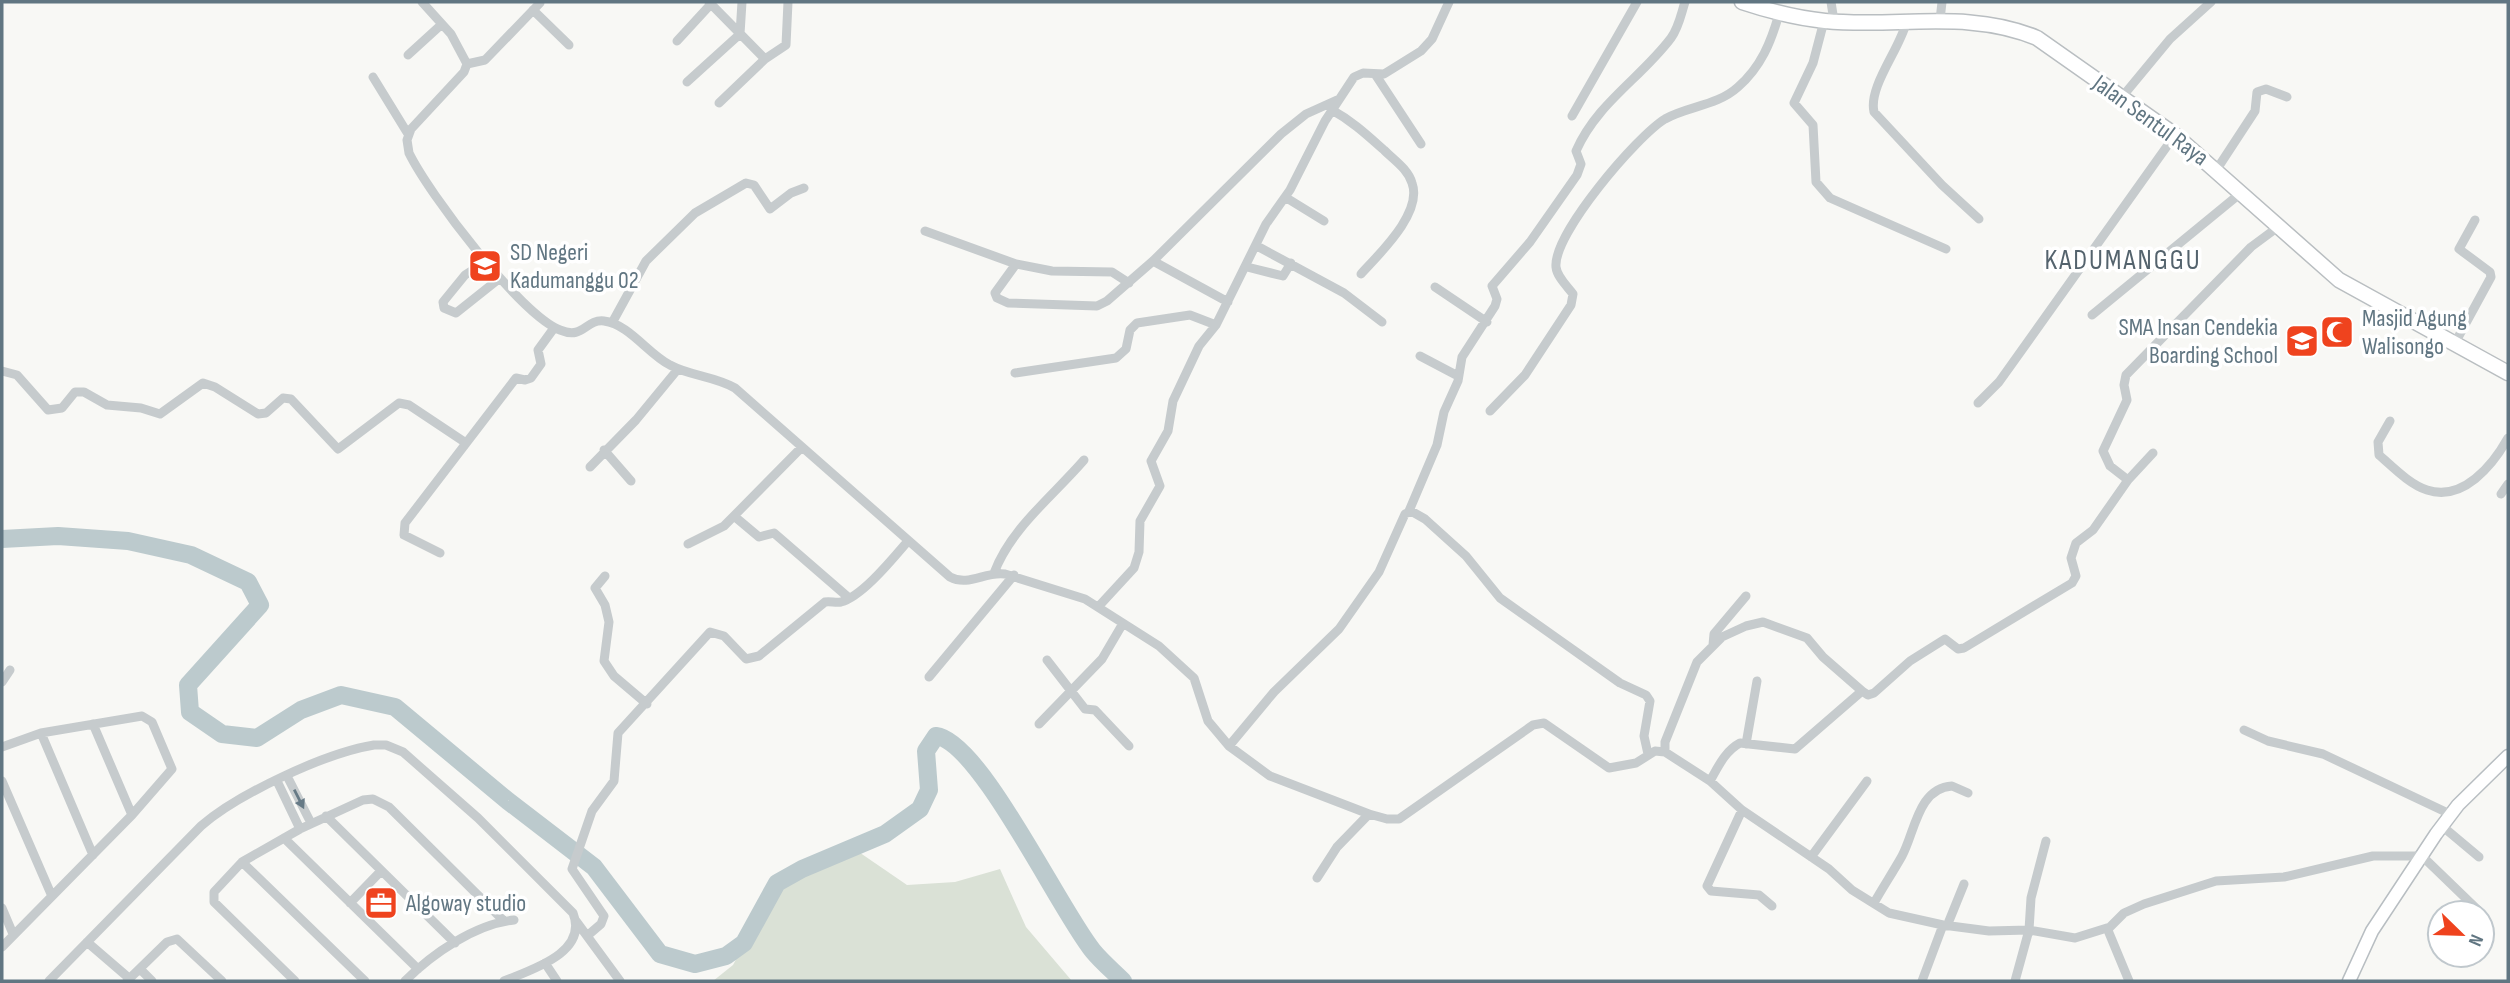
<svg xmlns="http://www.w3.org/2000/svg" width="2510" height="983" font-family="'Sofia Sans Condensed',sans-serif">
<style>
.green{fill:#dae1d6}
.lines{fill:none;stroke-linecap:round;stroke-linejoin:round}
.river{stroke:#bccacd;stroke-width:18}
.secondary-casing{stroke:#b8bec2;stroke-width:15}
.primary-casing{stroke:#b9bec1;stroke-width:17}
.street{stroke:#c6cbcd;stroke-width:9}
.secondary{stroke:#fff;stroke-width:12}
.primary{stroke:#fff;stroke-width:14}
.oneway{fill:#667a86}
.labels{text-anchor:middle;stroke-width:7;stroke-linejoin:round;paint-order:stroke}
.street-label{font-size:24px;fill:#617682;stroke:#fff}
.poi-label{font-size:24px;fill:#617682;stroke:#fff;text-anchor:start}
.quarter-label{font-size:28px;letter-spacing:2px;fill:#54636d;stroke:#fff}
</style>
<rect width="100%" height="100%" fill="#f8f8f5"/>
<path class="green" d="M853,848L907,885L955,882L1000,869L1026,927L1072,981H713L733,965L777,883L802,869Z"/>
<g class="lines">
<path class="river" d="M2,539L58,536L128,541L191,555L248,582L260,605L188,685L190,712L222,734L257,738L301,710L341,695L395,707L508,801L594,867L660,954L695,964L726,956L744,943L777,883L802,869L885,834L920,809L929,790L926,751L936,736C980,741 1060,911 1093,951C1102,962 1113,971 1123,981"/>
<defs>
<path id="secondary" d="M2349,981L2372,931L2436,834L2458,805L2508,756"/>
<path id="primary" d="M1742,2C1769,11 1796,18 1825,21C1896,28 1969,9 2037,38L2175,135L2339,280L2508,373"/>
</defs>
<use href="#secondary" class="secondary-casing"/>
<use href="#primary" class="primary-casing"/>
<path class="street" d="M422,2L451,34L467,64L464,72L411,129L407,140L409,153C429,194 520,314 560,330C584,340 585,319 604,321C629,324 648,354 670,365C690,376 714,376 735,388L950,577C969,587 985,571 1005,574L1085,599L1159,646L1194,678L1208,721L1229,746L1270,776L1369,814L1387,819H1399L1533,725L1544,723L1609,768L1636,763L1655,751L1665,752L1710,781L1742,810L1829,869L1852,890L1889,913L1943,925L1989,931L2029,930L2075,938L2110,927L2124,913L2144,904L2216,881L2284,877L2373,856H2422L2481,913
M709,2L765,59
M1831,2L1834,21
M533,10L569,45
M1907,20C1901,48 1868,86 1874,112L1942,185L1979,219
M1940,20L1942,2
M1824,21L1813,63L1794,103L1813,125L1816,182L1830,198L1946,249
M677,41L711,4
M408,55L442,24
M467,64L485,60L540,3
M1375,74L1421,144
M373,77L408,134
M687,82L740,34L742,2
M2122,97L2170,39L2211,2
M719,103L765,59L786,45L788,2
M1332,110C1352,121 1367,135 1384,150C1394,160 1408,169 1412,183C1423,213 1379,254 1361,274
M1572,116L1637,2
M2217,169L2255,111L2257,92L2266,89L2287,97
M1285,197L1324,221
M925,231L1016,264L995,293L997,298L1008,303L1097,306L1107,301L1153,261L1281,134L1306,114L1337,100
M1257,246L1344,293L1382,322
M487,261L465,275L443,302L444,308L456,313L500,278
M1153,261L1228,302
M1016,264L1052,271L1112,272L1129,283
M1247,267L1283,276L1291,263
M1435,287L1487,322
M2092,315L2242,192
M612,323L646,261L695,213L746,183L754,185L770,209L791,193L804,188
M2455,343L2491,277L2490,272L2459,249L2475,220
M1420,356L1458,376
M2,371L17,375L48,410L62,408L75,392H84L107,405L141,408L160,414L203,383L215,387L258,414L266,413L283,398L291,399L338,449L399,403L409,405L466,443
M1015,373L1116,358L1126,349L1130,330L1137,323L1190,315L1216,325
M1978,403L1999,382L2175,135
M1490,411L1525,375L1571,305L1573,294C1567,286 1557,277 1556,267C1553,234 1637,136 1665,119C1688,106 1717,106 1738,87C1761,67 1771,42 1779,14
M2390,421L2378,442L2379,455C2393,467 2409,484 2427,490C2463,502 2493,465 2508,438
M604,450L631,481
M590,467L636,420L678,369
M2128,480L2110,466L2103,451L2127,400L2124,385L2126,375L2251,247L2278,227
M2501,494L2508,484
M1409,511L1437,445L1444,412L1458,381L1462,357L1495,306L1497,299L1492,286L1530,242L1577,175L1581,164L1576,151C1597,103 1641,78 1671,38C1679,27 1681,14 1685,2
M734,516L759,537L774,533L849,598
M688,544L724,526L802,447
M440,553L404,535L405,523L516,378L525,380L531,378L541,364L538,350L554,328
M994,573C1011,528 1053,496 1084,460
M605,576L595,588L605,605L609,622L604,661L614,676L647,704
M1099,606L1134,568L1139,552L1140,521L1160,486L1151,461L1168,431L1173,401L1199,346L1216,325L1266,224L1290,190L1325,121L1354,77L1363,73L1384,74L1421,51L1432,39L1449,2
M1713,645L1714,634L1746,596
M1047,660L1085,709L1095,710L1129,746
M929,677L1014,575
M2,682L10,670
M1862,691L1868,695L1874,693L1910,661L1945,639L1958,649L1964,648L2072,583L2076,576L2071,558L2076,543L2093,530L2128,480L2153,453
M93,724L132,815
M1039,724L1102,659L1122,625
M2244,730L2268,741L2323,754L2450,814
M41,733L93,855
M1746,744L1757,681
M1229,746L1274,692L1339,629L1379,572L1405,514L1411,511L1425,519L1466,556L1500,598L1620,683L1646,695L1650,701L1644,736L1648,754
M2,747L41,733L142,716L152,722L172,769L132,815L2,947
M1665,752V742L1697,662L1722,637L1746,626L1763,622L1807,638L1823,657L1862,691L1795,749L1740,743C1725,751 1718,767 1710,781
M287,776L311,823
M2,781L51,894
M277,781L300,829
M1742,810L1707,886L1711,891L1759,895L1772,906
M326,816L455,943
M2442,826L2479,857
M284,838L418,969
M1811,857L1867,781
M242,862L365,981
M1317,878L1337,847L1369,814
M350,903L381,871
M1874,903C1883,887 1893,872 1902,856C1915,832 1918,788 1952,786L1968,793
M2,908L13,934
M576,921L620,981
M1947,926L1964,884
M2107,928L2129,981
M587,936L601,924L604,916L572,869L592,811L614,781L618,733L710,632L724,636L746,659L759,656L825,602C830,601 836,603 841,602C863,596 894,557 908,541
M87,942L130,979
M545,963L557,981
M140,969L152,981
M49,981L201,826C238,794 325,753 374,745H386L403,752L478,818L573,913C589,953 530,970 504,981
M127,981L167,942L177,939L222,981
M295,981L214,902V892L242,862L300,829L363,800L373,799L389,807L504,921
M405,981C432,954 475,924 514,920
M1922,981L1943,925
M2015,981L2029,930L2031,898L2046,841"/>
<use href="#secondary" class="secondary"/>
<use href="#primary" class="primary"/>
</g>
<defs><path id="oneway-solid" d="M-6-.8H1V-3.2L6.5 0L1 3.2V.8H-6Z" transform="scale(1.75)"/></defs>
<use class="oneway" href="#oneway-solid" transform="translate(299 799) rotate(63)"/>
<defs>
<symbol id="school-square" viewBox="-11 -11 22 22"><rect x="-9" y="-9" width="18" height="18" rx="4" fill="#ef431e" stroke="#fff"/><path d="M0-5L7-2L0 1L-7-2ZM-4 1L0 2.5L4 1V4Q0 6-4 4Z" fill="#fff"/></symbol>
<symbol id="mosque-square" viewBox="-11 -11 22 22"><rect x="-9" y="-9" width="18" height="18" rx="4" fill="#ef431e" stroke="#fff"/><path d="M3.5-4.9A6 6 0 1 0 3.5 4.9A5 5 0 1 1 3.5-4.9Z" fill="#fff"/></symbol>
<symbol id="office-square" viewBox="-11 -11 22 22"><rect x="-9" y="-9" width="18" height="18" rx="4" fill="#ef431e" stroke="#fff"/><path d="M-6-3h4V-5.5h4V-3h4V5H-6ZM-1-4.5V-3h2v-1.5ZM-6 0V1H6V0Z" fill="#fff"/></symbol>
</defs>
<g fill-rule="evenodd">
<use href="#school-square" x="466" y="247" width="38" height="38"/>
<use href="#mosque-square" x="2318" y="313" width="38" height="38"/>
<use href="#school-square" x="2283" y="322" width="38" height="38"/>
<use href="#office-square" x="362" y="884" width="38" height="38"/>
</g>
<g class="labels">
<g class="street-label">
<text transform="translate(2151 120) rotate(36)" y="8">Jalan Sentul Raya</text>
</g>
<g class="poi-label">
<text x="510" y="260">SD Negeri<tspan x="510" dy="28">Kadumanggu 02</tspan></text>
<text x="2362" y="326">Masjid Agung<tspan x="2362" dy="28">Walisongo</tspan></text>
<text x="2278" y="335" text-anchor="end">SMA Insan Cendekia<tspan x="2278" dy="28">Boarding School</tspan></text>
<text x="406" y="911">Algoway studio</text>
</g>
<g class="quarter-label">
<text x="2123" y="269">KADUMANGGU</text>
</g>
</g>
<rect width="2510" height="983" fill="none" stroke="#617682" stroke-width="7"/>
<g transform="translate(2461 934) rotate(113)"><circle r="33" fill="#ffffff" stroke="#c0c8cd" stroke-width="2"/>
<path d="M0-5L12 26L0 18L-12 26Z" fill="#ef431e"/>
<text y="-10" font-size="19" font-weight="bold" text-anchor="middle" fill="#617682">N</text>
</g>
</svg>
